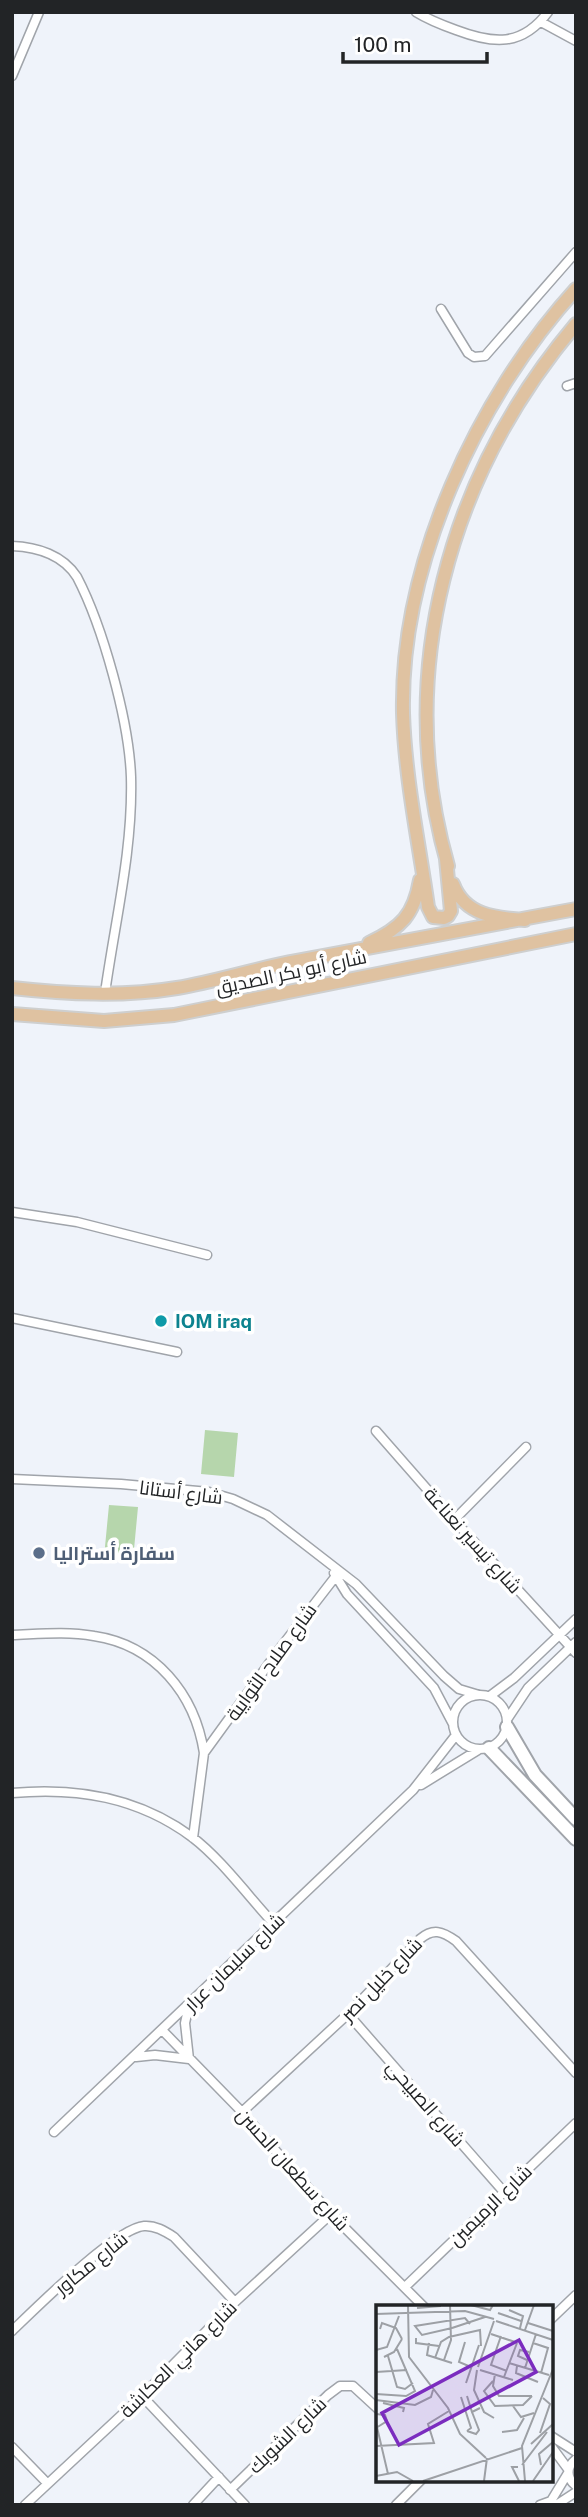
<svg xmlns="http://www.w3.org/2000/svg" width="588" height="2517" font-family="'Public Sans',Cairo,sans-serif">
<style>
.green{fill:#b6d6ac}
.lines{fill:none;stroke-linecap:round;stroke-linejoin:round}
.street-casing{stroke:#a0a4aa;stroke-width:11}
.secondary-casing{stroke:#a0a4aa;stroke-width:16}
.primary-casing{stroke:#cecfcf;stroke-width:16}
.street{stroke:#fff;stroke-width:8}
.secondary{stroke:#fff;stroke-width:12}
.primary{stroke:#dfc2a1;stroke-width:12}
.culture-dot{fill:#0f9aa8;stroke:#fff;stroke-width:2.5}
.service-dot{fill:#5c6f8a;stroke:#fff;stroke-width:2.5}
.labels{text-anchor:middle;stroke-width:7;stroke-linejoin:round;paint-order:stroke}
.street-label{font-size:19px;fill:#222426;stroke:#fff}
.culture-label{font-size:19px;font-weight:bold;fill:#0d838f;stroke:#fff;text-anchor:start}
.service-label{font-size:19px;font-weight:bold;fill:#4e5e75;stroke:#fff;text-anchor:start}
.inset-road{fill:none;stroke:#9da0a5;stroke-width:2}
.view{fill:#7b2cbf;fill-opacity:0.15;stroke:#7b2cbf;stroke-width:3.5}
.inset-edge{fill:none;stroke:#222426;stroke-width:3.5}
</style>
<rect width="100%" height="100%" fill="#eff3fa"/>
<path class="green" d="M205,1430L238,1433L234,1477L201,1474Z
M109,1505L138,1507L133,1560L104,1557Z"/>
<g class="lines">
<defs>
<path id="street" d="M416,12C429,20 442,25 456,30C493,44 522,47 548,12
M541,22L576,41
M12,76L39,12
M441,309L468,353L474,357L485,356L576,252
M567,386L576,383
M12,546C37,547 63,555 77,577C103,627 129,721 131,777C133,850 115,921 105,993
M12,1212L77,1222L207,1255
M12,1318L177,1352
M376,1431L454,1520L576,1653
M12,1479L121,1484L209,1492L233,1499L267,1515L356,1584L444,1676L459,1689L479,1695
M454,1520L526,1447
M334,1573L347,1594L434,1688L453,1724
M12,1635C39,1634 67,1631 94,1636C155,1645 195,1694 204,1753L193,1838
M453 1722a27 27 0 1 1 54 0a27 27 0 1 1-54 0Z
M490,1696L514,1678L576,1619
M508,1718L528,1688L576,1642
M204,1753L281,1647L339,1572
M421,1785L478,1750
M12,1793C77,1787 138,1797 192,1837C221,1859 248,1896 274,1924
M348,2014L504,2192
M163,2031L242,2112L331,2214L424,2307
M136,2057L155,2055L189,2059L185,2023L189,2005
M242,2112L348,2014L420,1939C433,1928 442,1931 456,1941L576,2073
M54,2132L413,1790L456,1735
M405,2287L576,2123
M551,2319L576,2295
M12,2331C35,2309 116,2228 144,2226C155,2225 165,2231 174,2237L235,2302
M142,2396L245,2505
M551,2436L576,2452
M551,2446L568,2469
M12,2447L47,2483
M576,2459C566,2467 566,2478 576,2486
M230,2490L328,2395L340,2386H353L378,2409
M25,2505L142,2396L235,2302L331,2214
M193,2505L219,2477
M396,2505L421,2480
M540,2505L551,2501L568,2473
M556,2505L576,2492"/>
<path id="secondary" d="M507,1727L535,1775L576,1819
M489,1748L576,1839"/>
<path id="primary" d="M446,859L451,911L448,916L444,918L433,917L428,907C419,843 405,778 403,713C400,564 477,398 576,289
M448,866C393,674 448,476 576,324
M453,884C465,916 496,918 525,920
M369,943C401,928 414,915 420,880
M12,988C67,994 123,997 177,988C218,981 257,968 297,961C390,944 483,927 576,909
M12,1014L104,1021L174,1015L576,934"/>
</defs>
<use href="#street" class="street-casing"/>
<use href="#secondary" class="secondary-casing"/>
<use href="#primary" class="primary-casing"/>
<use href="#street" class="street"/>
<use href="#secondary" class="secondary"/>
<use href="#primary" class="primary"/>
</g>
<circle class="culture-dot" cx="161" cy="1321" r="7"/>
<circle class="service-dot" cx="39" cy="1553" r="7"/>
<g class="labels">
<g class="street-label">
<text transform="translate(291 972) rotate(-12)" y="7">شارع أبو بكر الصديق</text>
<text transform="translate(181 1492) rotate(7)" y="7">شارع أستانا</text>
<text transform="translate(473 1540) rotate(48)" y="7">شارع تيسير نعناعة</text>
<text transform="translate(271 1662) rotate(-54)" y="7">شارع صلاح الثوايبة</text>
<text transform="translate(234 1962) rotate(-44)" y="7">شارع سليمان عرار</text>
<text transform="translate(381 1979) rotate(-46)" y="7">شارع خليل نصر</text>
<text transform="translate(426 2103) rotate(49)" y="7">شارع الصبيحي</text>
<text transform="translate(293 2169) rotate(48)" y="7">شارع سطعان الحسن</text>
<text transform="translate(490 2205) rotate(-44)" y="7">شارع الرميمين</text>
<text transform="translate(91 2263) rotate(-39)" y="7">شارع مكاور</text>
<text transform="translate(178 2359) rotate(-45)" y="7">شارع هاني العكاشة</text>
<text transform="translate(287 2435) rotate(-44)" y="7">شارع الشوبك</text>
</g>
<g class="culture-label">
<text x="175" y="1328">IOM iraq</text>
</g>
<g class="service-label">
<text x="53" y="1560">سفارة أستراليا</text>
</g>
</g>
<g transform="translate(376 2305)">
<rect width="177" height="177" fill="#eff3fa"/>
<path class="inset-road" d="M32,0L33,52L72,103L84,129L110,153M95,0L114,5L117,0M41,3L65,1M133,5L147,11L144,23M122,8L145,16M0,9L89,6L118,14M120,16L177,35M152,18L177,26M76,23L46,30L39,21L89,13L94,19M76,23L109,12M4,24L6,18L20,23L26,34M149,25L158,0M115,29L139,37M125,31L115,60L131,66M40,33V38L63,41M89,37L83,57L95,62M53,38L51,50L76,58M157,38L172,43L165,68M0,45L11,42L23,11M12,51L21,82L29,84L37,78M8,52L18,47L26,34M59,53L65,37L73,32L104,25L105,41M68,55L75,35L74,0M151,55L142,51L144,45L153,47M133,58L173,70M141,61L140,68L162,77M102,62L118,16M149,63L160,29M101,65L98,85L108,107L118,113M104,65L137,75M0,67L31,65M119,69L117,81L123,91H156M128,72L141,38M117,76L108,86L119,101L147,100L156,91M90,78L103,40M0,89L30,91L39,86L21,44M91,91L96,107L104,103M85,92L95,123L91,126M0,95L39,100L55,92L57,85M7,98L28,103L27,107M137,101L145,112L158,108M0,109L9,110L11,116L0,123M0,118L12,169M91,126L100,129L103,125L96,107M126,127L141,125L148,113M164,128L174,99L167,93M155,139L177,119M0,141L58,138L52,119L73,106M146,160L171,127M165,160L163,149L177,137M142,162H136L143,176M0,171L21,167L37,176M47,176L146,143M108,176L111,153M149,176L146,141L177,64M157,176L177,147"/>
<path class="view" d="M143,35L160,67L23,140L6,108Z"/>
<rect width="177" height="177" class="inset-edge"/>
</g>
<rect width="588" height="2517" fill="none" stroke="#222426" stroke-width="28"/>
<path d="M343 52v10h144v-10" fill="none" stroke="#222426" stroke-width="3.5"/>
<text x="354" y="52" font-size="21" fill="#222426" stroke="#ffffff" stroke-width="5" paint-order="stroke">100 m</text>
</svg>
